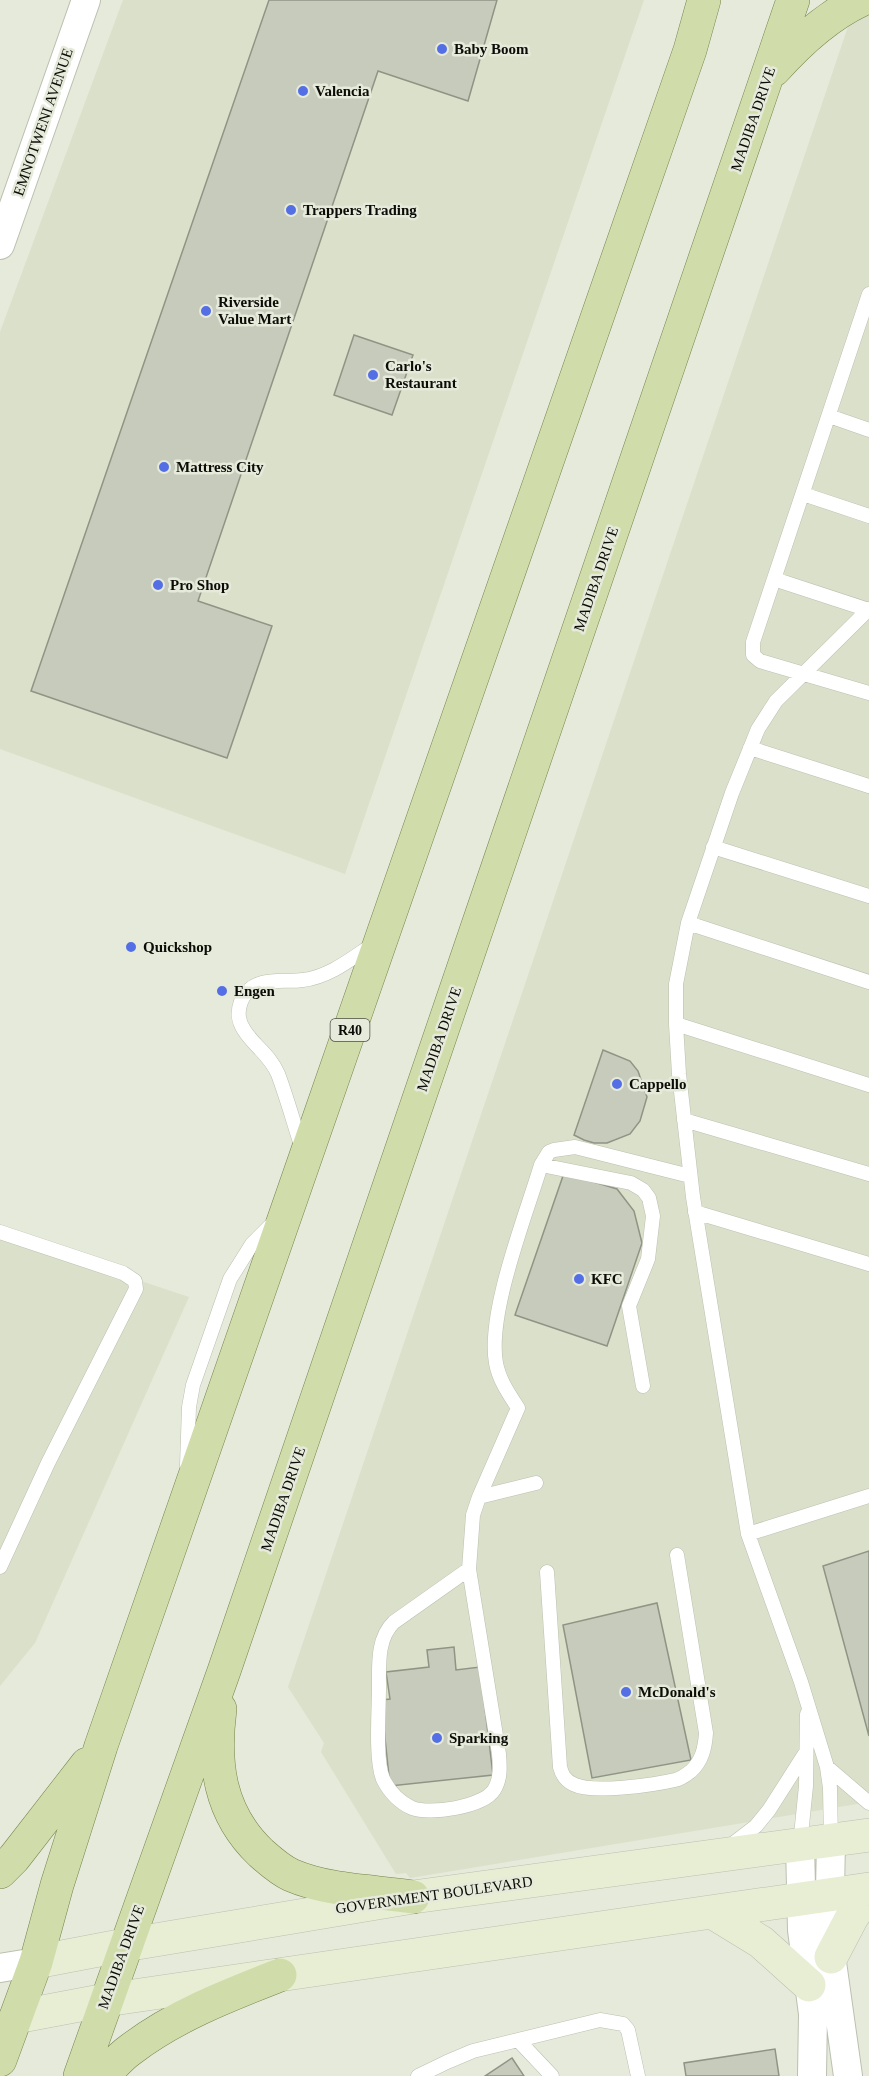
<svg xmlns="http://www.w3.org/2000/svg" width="869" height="2076" font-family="'Times New Roman',serif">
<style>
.built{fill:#dae0c9}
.building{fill:#c7cbbc;stroke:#8f9485;stroke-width:1.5}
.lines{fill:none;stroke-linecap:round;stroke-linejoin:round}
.lane-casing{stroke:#bbc0b0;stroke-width:15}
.street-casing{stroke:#bbc0b0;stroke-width:30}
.secondary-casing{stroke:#bbc0b0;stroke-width:34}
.primary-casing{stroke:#77844c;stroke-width:34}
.lane{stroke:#fff;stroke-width:14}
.street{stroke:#fff;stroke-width:28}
.secondary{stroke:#e8eed4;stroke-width:33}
.primary{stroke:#d0dcaa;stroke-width:33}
.poi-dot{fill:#546fe5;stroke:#e5eada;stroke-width:2}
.labels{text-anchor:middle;stroke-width:5;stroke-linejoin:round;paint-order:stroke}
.shield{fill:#e5eada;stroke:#4c4f46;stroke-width:1.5}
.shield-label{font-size:14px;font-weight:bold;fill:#0b0c07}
.poi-label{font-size:15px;font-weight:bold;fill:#0b0c07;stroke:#e5eada;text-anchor:start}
.street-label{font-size:15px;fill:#0b0c07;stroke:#e5eada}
</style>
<rect width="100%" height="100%" fill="#e5eada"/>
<path class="built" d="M123,0H644L345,874L0,749V332Z
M857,0H869V1802L410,1878L406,1873L396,1874L321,1752L324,1743L288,1687Z
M0,1234L189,1297L35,1643L0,1686Z"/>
<path class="building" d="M269,0H497L468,101L378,71L198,601L272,626L227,758L31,691Z
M354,335L413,355L392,415L334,395Z
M603,1050L630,1061L638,1071L647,1097L640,1121L630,1134L607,1143H594L584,1140L574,1135Z
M564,1173L617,1189L634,1211L642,1243L607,1346L515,1315Z
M869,1551V1736L823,1566Z
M657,1603L691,1760L592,1778L563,1625Z
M454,1647L456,1670L480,1667L493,1775L390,1786L381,1700L390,1699L386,1672L429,1667L427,1650Z
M775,2049L779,2076H686L684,2063Z
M512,2058L524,2076H485Z"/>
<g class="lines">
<defs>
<path id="lane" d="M869,294L753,642V655L760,661L869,693
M829,416L869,430
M803,494L869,516
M774,579L869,610
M750,748L869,786
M713,847L869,896
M688,923L869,982
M676,1024L869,1085
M684,1120L869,1174
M302,1148C294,1124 287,1098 278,1074C270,1055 254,1046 244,1030C232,1012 242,988 262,983C275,979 290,982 303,980C329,977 351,959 372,945
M541,1165L631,1183L643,1190L649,1198L653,1216L648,1259L629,1306L643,1386
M695,1212L869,1264
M0,1232L123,1273L135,1281L136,1289L48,1463L0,1567
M187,1465L189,1407L193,1385L230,1279L252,1244L274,1222
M479,1497L536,1483
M748,1534L869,1496
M469,1569L394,1622C377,1638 379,1665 379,1687C379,1710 375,1760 383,1779C389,1791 399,1802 412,1808C430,1815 483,1807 494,1790C501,1779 500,1766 499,1754L469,1569L473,1515L479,1497L518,1408C509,1394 499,1380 496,1363C487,1313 526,1215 541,1165L549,1152L554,1150L575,1147L690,1176
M547,1572L560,1767C562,1775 565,1780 573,1784C592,1794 653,1785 675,1780C680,1779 686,1775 691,1771C702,1761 705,1748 706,1733L677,1555
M827,1767L869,1803
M831,1841L830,1788L827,1767L801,1682L748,1534L693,1197L679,1074L676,1024V984L688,923L732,793L758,729L776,701L869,609
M800,1845L806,1786L807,1714
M730,1846L756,1826L769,1810L806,1752
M518,2040L552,2076
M418,2076L447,2062L473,2051L600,2020L623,2024L628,2030L638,2076"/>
<path id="street" d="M0,245L86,0
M831,1841L829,1941L848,2076
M800,1845L802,1930L813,2014L812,2076
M0,1968L36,1962"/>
<path id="secondary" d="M712,1912L761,1942L809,1985
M831,1957L852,1917L869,1893
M36,1962L125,1945L413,1897L869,1835
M16,2017L106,2000L869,1889"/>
<path id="primary" d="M774,70C799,42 827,16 861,0
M220,1709C213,1764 219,1813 261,1853C270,1861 280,1870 291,1875C328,1891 373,1891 413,1897
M0,1872L14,1858L87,1764
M0,2060L36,1962L57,1885L101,1746L690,50L704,0
M80,2076L224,1671L793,0
M103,2076C112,2067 120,2057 130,2050C174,2016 229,1995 280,1975"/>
</defs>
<use href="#lane" class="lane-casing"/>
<use href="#street" class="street-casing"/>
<use href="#secondary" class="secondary-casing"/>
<use href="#primary" class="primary-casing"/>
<use href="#lane" class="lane"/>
<use href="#street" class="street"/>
<use href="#secondary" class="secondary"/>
<use href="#primary" class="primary"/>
</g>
<g class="poi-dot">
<circle cx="442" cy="49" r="6"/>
<circle cx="303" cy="91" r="6"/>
<circle cx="291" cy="210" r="6"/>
<circle cx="206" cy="311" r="6"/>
<circle cx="373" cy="375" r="6"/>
<circle cx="164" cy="467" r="6"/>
<circle cx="158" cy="585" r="6"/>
<circle cx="131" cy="947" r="6"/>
<circle cx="222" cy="991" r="6"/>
<circle cx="617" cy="1084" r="6"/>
<circle cx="579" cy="1279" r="6"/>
<circle cx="626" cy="1692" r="6"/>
<circle cx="437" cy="1738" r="6"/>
</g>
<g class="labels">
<rect class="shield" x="330.5" y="1019" width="39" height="22" rx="4.5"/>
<g class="shield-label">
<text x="350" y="1035">R40</text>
</g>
<g class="poi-label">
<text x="454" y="54">Baby Boom</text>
<text x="315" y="96">Valencia</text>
<text x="303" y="215">Trappers Trading</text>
<text x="218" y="307">Riverside<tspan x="218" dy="17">Value Mart</tspan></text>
<text x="385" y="371">Carlo's<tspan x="385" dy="17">Restaurant</tspan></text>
<text x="176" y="472">Mattress City</text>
<text x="170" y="590">Pro Shop</text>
<text x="143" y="952">Quickshop</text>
<text x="234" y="996">Engen</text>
<text x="629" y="1089">Cappello</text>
<text x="591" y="1284">KFC</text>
<text x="638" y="1697">McDonald's</text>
<text x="449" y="1743">Sparking</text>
</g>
<g class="street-label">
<text transform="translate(753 119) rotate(-71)" y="5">MADIBA DRIVE</text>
<text transform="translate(43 122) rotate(-71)" y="5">EMNOTWENI AVENUE</text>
<text transform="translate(596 579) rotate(-71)" y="5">MADIBA DRIVE</text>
<text transform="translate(439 1039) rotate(-71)" y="5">MADIBA DRIVE</text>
<text transform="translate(283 1499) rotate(-71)" y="5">MADIBA DRIVE</text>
<text transform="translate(434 1895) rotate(-8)" y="5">GOVERNMENT BOULEVARD</text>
<text transform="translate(121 1957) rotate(-70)" y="5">MADIBA DRIVE</text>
</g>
</g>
</svg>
